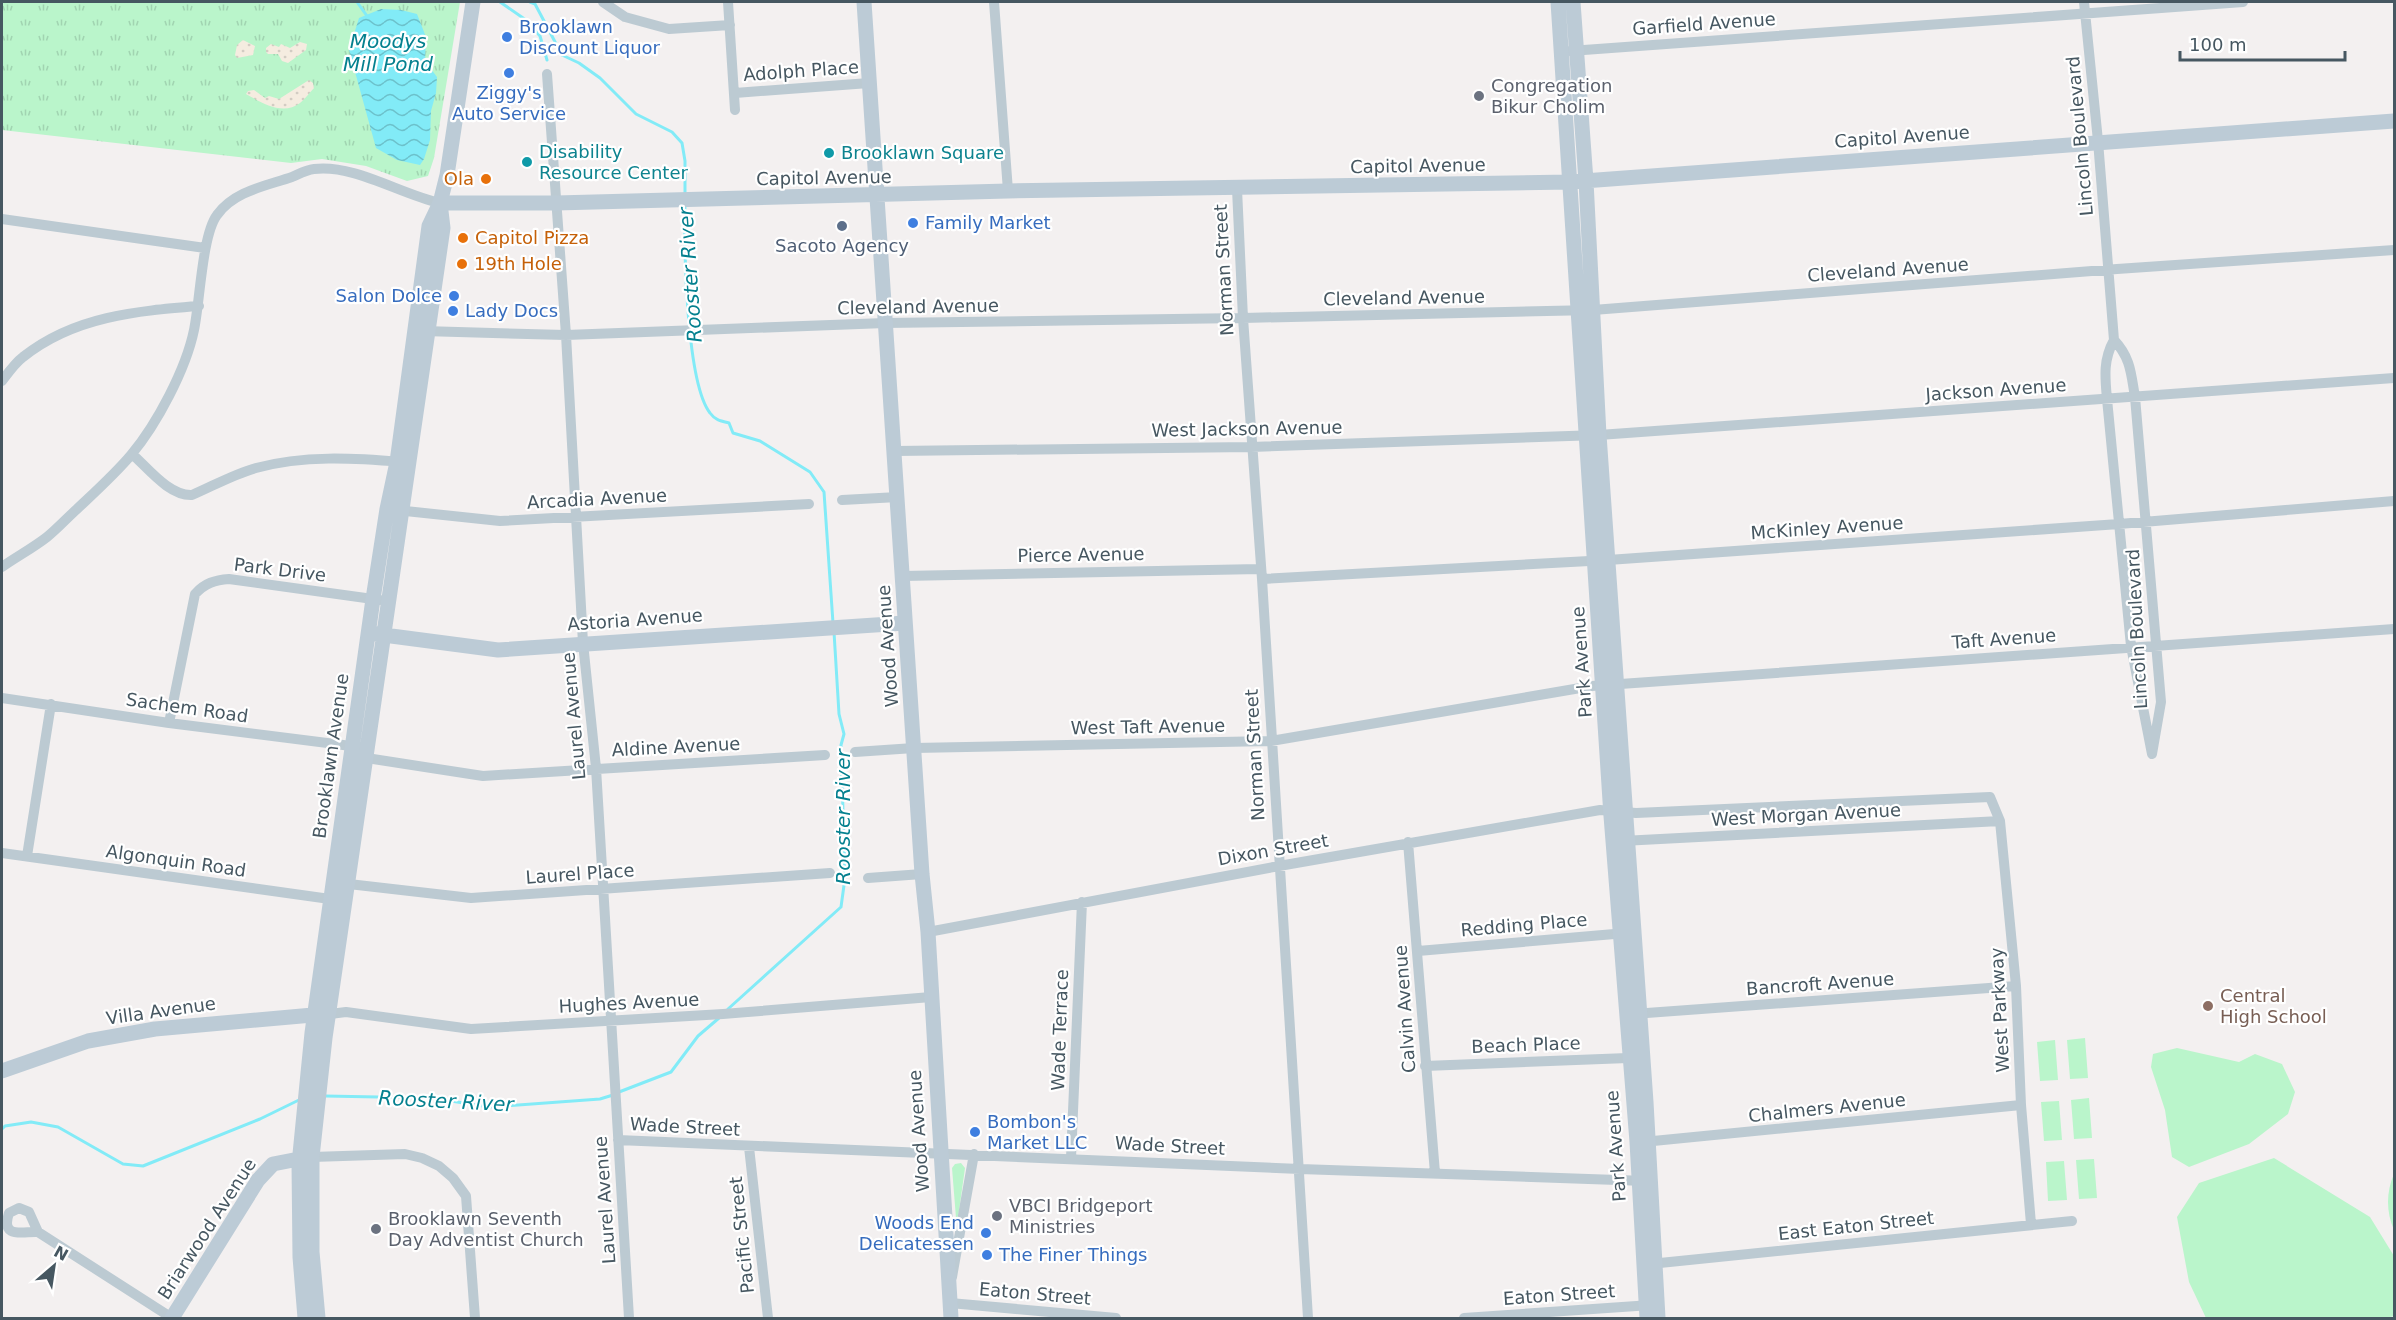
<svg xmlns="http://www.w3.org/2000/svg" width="2396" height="1320" font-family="'DejaVu Sans',sans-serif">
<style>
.grass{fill:url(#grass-tufts)}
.sand{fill:url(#sand-dots)}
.green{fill:#baf5cb}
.water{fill:url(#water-waves)}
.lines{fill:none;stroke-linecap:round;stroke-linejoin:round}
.stream{stroke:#82ebf7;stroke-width:3}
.street{stroke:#bccad2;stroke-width:10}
.secondary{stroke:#bccbd6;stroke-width:15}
.shop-dot{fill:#3f7fe0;stroke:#fff;stroke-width:2}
.worship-dot{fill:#6b7280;stroke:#fff;stroke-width:2}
.culture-dot{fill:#0f9aa8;stroke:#fff;stroke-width:2}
.food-dot{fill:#e8710a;stroke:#fff;stroke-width:2}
.service-dot{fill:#5c6f8a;stroke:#fff;stroke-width:2}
.education-dot{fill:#8d6e63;stroke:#fff;stroke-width:2}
.labels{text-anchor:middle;stroke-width:4.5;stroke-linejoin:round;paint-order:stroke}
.street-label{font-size:18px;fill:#465761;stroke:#fff}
.shop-label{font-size:18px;fill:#366cbe;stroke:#fff;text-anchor:start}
.worship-label{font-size:18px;fill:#5b616d;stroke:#fff;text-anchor:start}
.culture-label{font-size:18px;fill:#0d838f;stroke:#fff;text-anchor:start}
.food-label{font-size:18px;fill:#c56008;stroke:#fff;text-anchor:start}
.service-label{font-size:18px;fill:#4e5e75;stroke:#fff}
.education-label{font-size:18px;fill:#785e54;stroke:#fff;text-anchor:start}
.water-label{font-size:20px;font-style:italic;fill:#04808f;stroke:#fff}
</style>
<defs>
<pattern id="grass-tufts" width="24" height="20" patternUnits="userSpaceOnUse" patternTransform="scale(1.5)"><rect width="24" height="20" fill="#baf5cb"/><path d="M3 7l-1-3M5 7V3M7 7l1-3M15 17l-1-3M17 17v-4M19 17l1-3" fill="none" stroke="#a1d4b1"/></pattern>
<pattern id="sand-dots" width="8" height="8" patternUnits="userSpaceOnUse" patternTransform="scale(1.5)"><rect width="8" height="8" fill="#f5ece0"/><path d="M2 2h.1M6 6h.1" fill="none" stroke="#d3ccc3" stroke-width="1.8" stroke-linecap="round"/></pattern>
<pattern id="water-waves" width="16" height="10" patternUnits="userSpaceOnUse" patternTransform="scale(1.5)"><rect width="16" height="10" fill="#82ebf7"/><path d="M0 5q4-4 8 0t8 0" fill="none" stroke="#6cc1cb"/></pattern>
</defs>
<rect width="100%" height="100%" fill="#f3f0f0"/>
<path class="grass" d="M2,2H460L434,158L428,176L407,181L366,166L322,159L291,163L2,130Z"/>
<path class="sand" d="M243,40L255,46L253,55L237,58L235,55L237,45Z
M300,42L307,44L306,50L288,63L282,61L278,54H268L266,52V48L271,44L279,47L281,44L290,48Z
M309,80L313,83L314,88C309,93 305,99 300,103C283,116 262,103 246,94L248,91L254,90L265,98L269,96L279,99Z"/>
<path class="green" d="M2085,1038L2088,1078L2070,1079L2067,1040Z
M2055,1040L2058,1080L2040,1081L2037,1042Z
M2177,1048L2239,1062L2255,1054L2282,1064L2295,1092L2288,1114L2249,1144L2189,1167L2172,1157L2165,1110L2151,1067L2153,1054Z
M2089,1098L2092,1138L2074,1139L2071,1100Z
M2059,1101L2062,1140L2044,1141L2041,1102Z
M2274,1158L2370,1217L2394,1256V1316L2387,1318H2206L2189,1282L2177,1217L2199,1183Z
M2094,1159L2097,1198L2079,1199L2076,1160Z
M2064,1161L2067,1200L2048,1201L2046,1162Z
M961,1163L965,1168L958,1218H956L952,1168L955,1164Z
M2394,1174V1230C2386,1212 2386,1192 2394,1174Z"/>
<path class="water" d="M381,9L401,10L417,14L426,37L425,61L437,77L436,93L431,111L430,140L424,159L420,165L397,160L376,148L349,50L359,18Z"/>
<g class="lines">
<path class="stream" d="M357,2L367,16
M500,2L526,20L540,36L547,60
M530,2L535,4L562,55L579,63L600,78L636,114L672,132L682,143L685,161V194
M685,204C684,246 686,382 710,413C715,420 721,421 729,423L733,433L760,441L810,472L824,492L833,623
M728,1009L841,907L845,878L841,745L844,734L839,714L834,632
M619,1092L671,1072L698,1036L719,1018
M325,1096L432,1098L489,1107L600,1099L613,1095
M2,1129L5,1126L31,1122L58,1127L123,1164L143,1166L260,1119L301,1099"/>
<path class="street" d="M603,2L625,17L669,29L730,25
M728,2L735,110
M994,2L1008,191
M2084,2L2098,141L2114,340C2103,360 2105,377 2107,399L2131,646L2152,754L2161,702L2135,397C2131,374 2131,358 2114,340
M1570,51L2243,2
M547,74L566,335L583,643L596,768L629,1318
M735,93L869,83
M1237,189L1243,318L1262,579L1308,1318
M2,219L205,248
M423,331L566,335L885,323L1243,318L1593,310L2117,269L2394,250
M2,381C8,373 15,363 23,357C74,316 137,311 199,306
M895,451L1251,447L1599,435L2394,378
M132,454C148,468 169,496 192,495C213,486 234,474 256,468C304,455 353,458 402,462
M842,500L898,497
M396,510L500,521L809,504
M2,567C16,557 33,548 47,537C57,529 67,518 77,509C95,492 115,474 131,455C157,424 186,369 194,330C200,302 202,235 217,215C234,191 266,186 292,177C299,174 306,170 314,169C354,164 400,194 440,203
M903,576L1260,569
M1262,579L1608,560L2119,524L2394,501
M2,698L169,723L359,747
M169,723L195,594C205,583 215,580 229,579L380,600
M855,752L914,748L1271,741L1592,686L2394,629
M360,757L483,776L825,755
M1622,841L2000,821
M1408,842L1435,1173
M2,853L337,900
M27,856L51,704
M868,878L922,874
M340,883L471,898L830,873
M928,932L1279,866L1600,810L1636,813L1990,797L2000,821L2016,986L2021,1105L2031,1224
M1418,951L1626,933
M330,1014L346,1012L471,1029L723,1014L931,997
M1633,1014L2016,986
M1425,1066L1628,1058
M618,1140L1300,1169L1646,1181
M1643,1142L2021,1105
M749,1147L768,1318
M312,1157L405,1154L422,1158L439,1166L453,1178L466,1196L475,1318
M1071,1158L1082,902
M38,1232L29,1212L19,1208L9,1213C0,1240 24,1231 38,1232L172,1318
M1650,1264L2072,1221
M952,1277L974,1154
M950,1303L1116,1318
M1464,1318L1651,1305"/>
<path class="secondary" d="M864,2L922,874L928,932L951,1318
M1558,2L1611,816L1637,1142L1647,1318
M1573,2L1586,181L1599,435L1646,1102L1658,1318
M440,203H556L1008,191L1570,182L2394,121
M376,634L498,650L905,623
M2,1071L88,1041L155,1029L324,1014
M172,1318L258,1180L273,1164L309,1157
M305,1318L300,1257L299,1164L312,1033L373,599L387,509L397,462L429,226L440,203L447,175L473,2
M318,1318L312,1252V1157L325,1038L443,228L440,203"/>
</g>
<g class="shop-dot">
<circle cx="507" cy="37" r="6"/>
<circle cx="509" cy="73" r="6"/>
<circle cx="913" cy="223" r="6"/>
<circle cx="454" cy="296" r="6"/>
<circle cx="453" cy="311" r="6"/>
<circle cx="975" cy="1132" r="6"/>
<circle cx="986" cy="1233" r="6"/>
<circle cx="987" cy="1255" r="6"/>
</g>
<g class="worship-dot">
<circle cx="1479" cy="96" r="6"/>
<circle cx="997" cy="1216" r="6"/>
<circle cx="376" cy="1229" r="6"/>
</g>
<g class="culture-dot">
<circle cx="829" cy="153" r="6"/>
<circle cx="527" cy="162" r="6"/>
</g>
<g class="food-dot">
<circle cx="486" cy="179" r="6"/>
<circle cx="463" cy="238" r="6"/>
<circle cx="462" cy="264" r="6"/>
</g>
<circle class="service-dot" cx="842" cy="226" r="6"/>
<circle class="education-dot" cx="2208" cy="1006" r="6"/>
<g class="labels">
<g class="street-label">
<text transform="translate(1704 24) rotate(-4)" y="6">Garfield Avenue</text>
<text transform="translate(801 71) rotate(-4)" y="6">Adolph Place</text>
<text transform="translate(2080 136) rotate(-95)" y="6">Lincoln Boulevard</text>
<text transform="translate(1902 137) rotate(-4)" y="6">Capitol Avenue</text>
<text transform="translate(1418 166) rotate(-1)" y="6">Capitol Avenue</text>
<text transform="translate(824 178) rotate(-1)" y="6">Capitol Avenue</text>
<text transform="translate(1224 270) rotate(-93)" y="6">Norman Street</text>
<text transform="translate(1888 270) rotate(-4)" y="6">Cleveland Avenue</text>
<text transform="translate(1404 298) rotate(-1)" y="6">Cleveland Avenue</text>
<text transform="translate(918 307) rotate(-1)" y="6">Cleveland Avenue</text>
<text transform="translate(1996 390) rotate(-4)" y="6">Jackson Avenue</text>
<text transform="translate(1247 429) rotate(-1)" y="6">West Jackson Avenue</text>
<text transform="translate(597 499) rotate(-3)" y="6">Arcadia Avenue</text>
<text transform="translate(1827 528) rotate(-4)" y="6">McKinley Avenue</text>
<text transform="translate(1081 555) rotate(-1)" y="6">Pierce Avenue</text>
<text transform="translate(280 570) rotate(7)" y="6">Park Drive</text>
<text transform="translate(635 620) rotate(-4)" y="6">Astoria Avenue</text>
<text transform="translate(2137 629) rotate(-93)" y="6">Lincoln Boulevard</text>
<text transform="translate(2004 639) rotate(-4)" y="6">Taft Avenue</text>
<text transform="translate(888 646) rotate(-94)" y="6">Wood Avenue</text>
<text transform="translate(1582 662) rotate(-94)" y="6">Park Avenue</text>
<text transform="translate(187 708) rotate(8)" y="6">Sachem Road</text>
<text transform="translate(574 716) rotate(-95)" y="6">Laurel Avenue</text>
<text transform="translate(1148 727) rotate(-1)" y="6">West Taft Avenue</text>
<text transform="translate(676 747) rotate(-3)" y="6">Aldine Avenue</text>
<text transform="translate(1255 755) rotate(-93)" y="6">Norman Street</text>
<text transform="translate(331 756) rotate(-82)" y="6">Brooklawn Avenue</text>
<text transform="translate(1806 815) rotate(-3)" y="6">West Morgan Avenue</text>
<text transform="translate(1273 850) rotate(-10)" y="6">Dixon Street</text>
<text transform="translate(176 861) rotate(8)" y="6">Algonquin Road</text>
<text transform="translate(580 874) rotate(-4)" y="6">Laurel Place</text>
<text transform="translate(1524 925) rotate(-5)" y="6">Redding Place</text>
<text transform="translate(1820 984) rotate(-4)" y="6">Bancroft Avenue</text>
<text transform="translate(629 1003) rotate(-3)" y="6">Hughes Avenue</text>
<text transform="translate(1405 1009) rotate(-94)" y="6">Calvin Avenue</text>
<text transform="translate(2000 1010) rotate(-93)" y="6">West Parkway</text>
<text transform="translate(161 1011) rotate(-8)" y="6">Villa Avenue</text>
<text transform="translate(1060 1030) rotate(-88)" y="6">Wade Terrace</text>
<text transform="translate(1526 1045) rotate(-2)" y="6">Beach Place</text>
<text transform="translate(1827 1108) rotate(-6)" y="6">Chalmers Avenue</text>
<text transform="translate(685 1127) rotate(3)" y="6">Wade Street</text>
<text transform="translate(919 1131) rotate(-94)" y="6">Wood Avenue</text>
<text transform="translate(1170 1146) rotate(3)" y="6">Wade Street</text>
<text transform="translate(1616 1146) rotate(-94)" y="6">Park Avenue</text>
<text transform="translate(605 1200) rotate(-94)" y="6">Laurel Avenue</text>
<text transform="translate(1856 1226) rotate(-6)" y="6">East Eaton Street</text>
<text transform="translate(207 1229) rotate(-57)" y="6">Briarwood Avenue</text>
<text transform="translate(742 1235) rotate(-96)" y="6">Pacific Street</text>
<text transform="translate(1035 1294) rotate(5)" y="6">Eaton Street</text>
<text transform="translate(1559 1295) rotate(-4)" y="6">Eaton Street</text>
</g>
<g class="shop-label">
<text x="519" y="33">Brooklawn<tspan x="519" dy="21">Discount Liquor</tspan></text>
<text x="509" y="99" text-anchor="middle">Ziggy's<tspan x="509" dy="21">Auto Service</tspan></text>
<text x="925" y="229">Family Market</text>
<text x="442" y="302" text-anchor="end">Salon Dolce</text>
<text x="465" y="317">Lady Docs</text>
<text x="987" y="1128">Bombon's<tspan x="987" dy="21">Market LLC</tspan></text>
<text x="974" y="1229" text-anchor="end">Woods End<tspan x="974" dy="21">Delicatessen</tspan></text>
<text x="999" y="1261">The Finer Things</text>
</g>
<g class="worship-label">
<text x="1491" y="92">Congregation<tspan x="1491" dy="21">Bikur Cholim</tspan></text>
<text x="1009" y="1212">VBCI Bridgeport<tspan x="1009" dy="21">Ministries</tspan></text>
<text x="388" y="1225">Brooklawn Seventh<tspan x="388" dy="21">Day Adventist Church</tspan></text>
</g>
<g class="culture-label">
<text x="539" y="158">Disability<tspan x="539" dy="21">Resource Center</tspan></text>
<text x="841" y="159">Brooklawn Square</text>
</g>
<g class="food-label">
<text x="474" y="185" text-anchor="end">Ola</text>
<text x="475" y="244">Capitol Pizza</text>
<text x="474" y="270">19th Hole</text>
</g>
<g class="service-label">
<text x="842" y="252">Sacoto Agency</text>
</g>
<g class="education-label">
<text x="2220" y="1002">Central<tspan x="2220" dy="21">High School</tspan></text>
</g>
<g class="water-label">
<text x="388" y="48">Moodys<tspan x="388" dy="23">Mill Pond</tspan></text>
<text transform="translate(690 275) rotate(-94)" y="7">Rooster River</text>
<text transform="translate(843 817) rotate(-90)" y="7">Rooster River</text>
<text transform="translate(446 1101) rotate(3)" y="7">Rooster River</text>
</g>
</g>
<rect width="2396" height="1320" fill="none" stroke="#465761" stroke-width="6"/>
<g transform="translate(54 1266) rotate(29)" stroke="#ffffff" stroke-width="4.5" paint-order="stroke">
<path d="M0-4.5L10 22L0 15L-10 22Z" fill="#465761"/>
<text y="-9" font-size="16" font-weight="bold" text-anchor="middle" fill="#465761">N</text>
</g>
<path d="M2180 51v9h165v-9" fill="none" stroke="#465761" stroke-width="3"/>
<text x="2189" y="51" font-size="18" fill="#465761" stroke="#ffffff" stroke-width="4.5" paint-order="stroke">100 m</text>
</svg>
